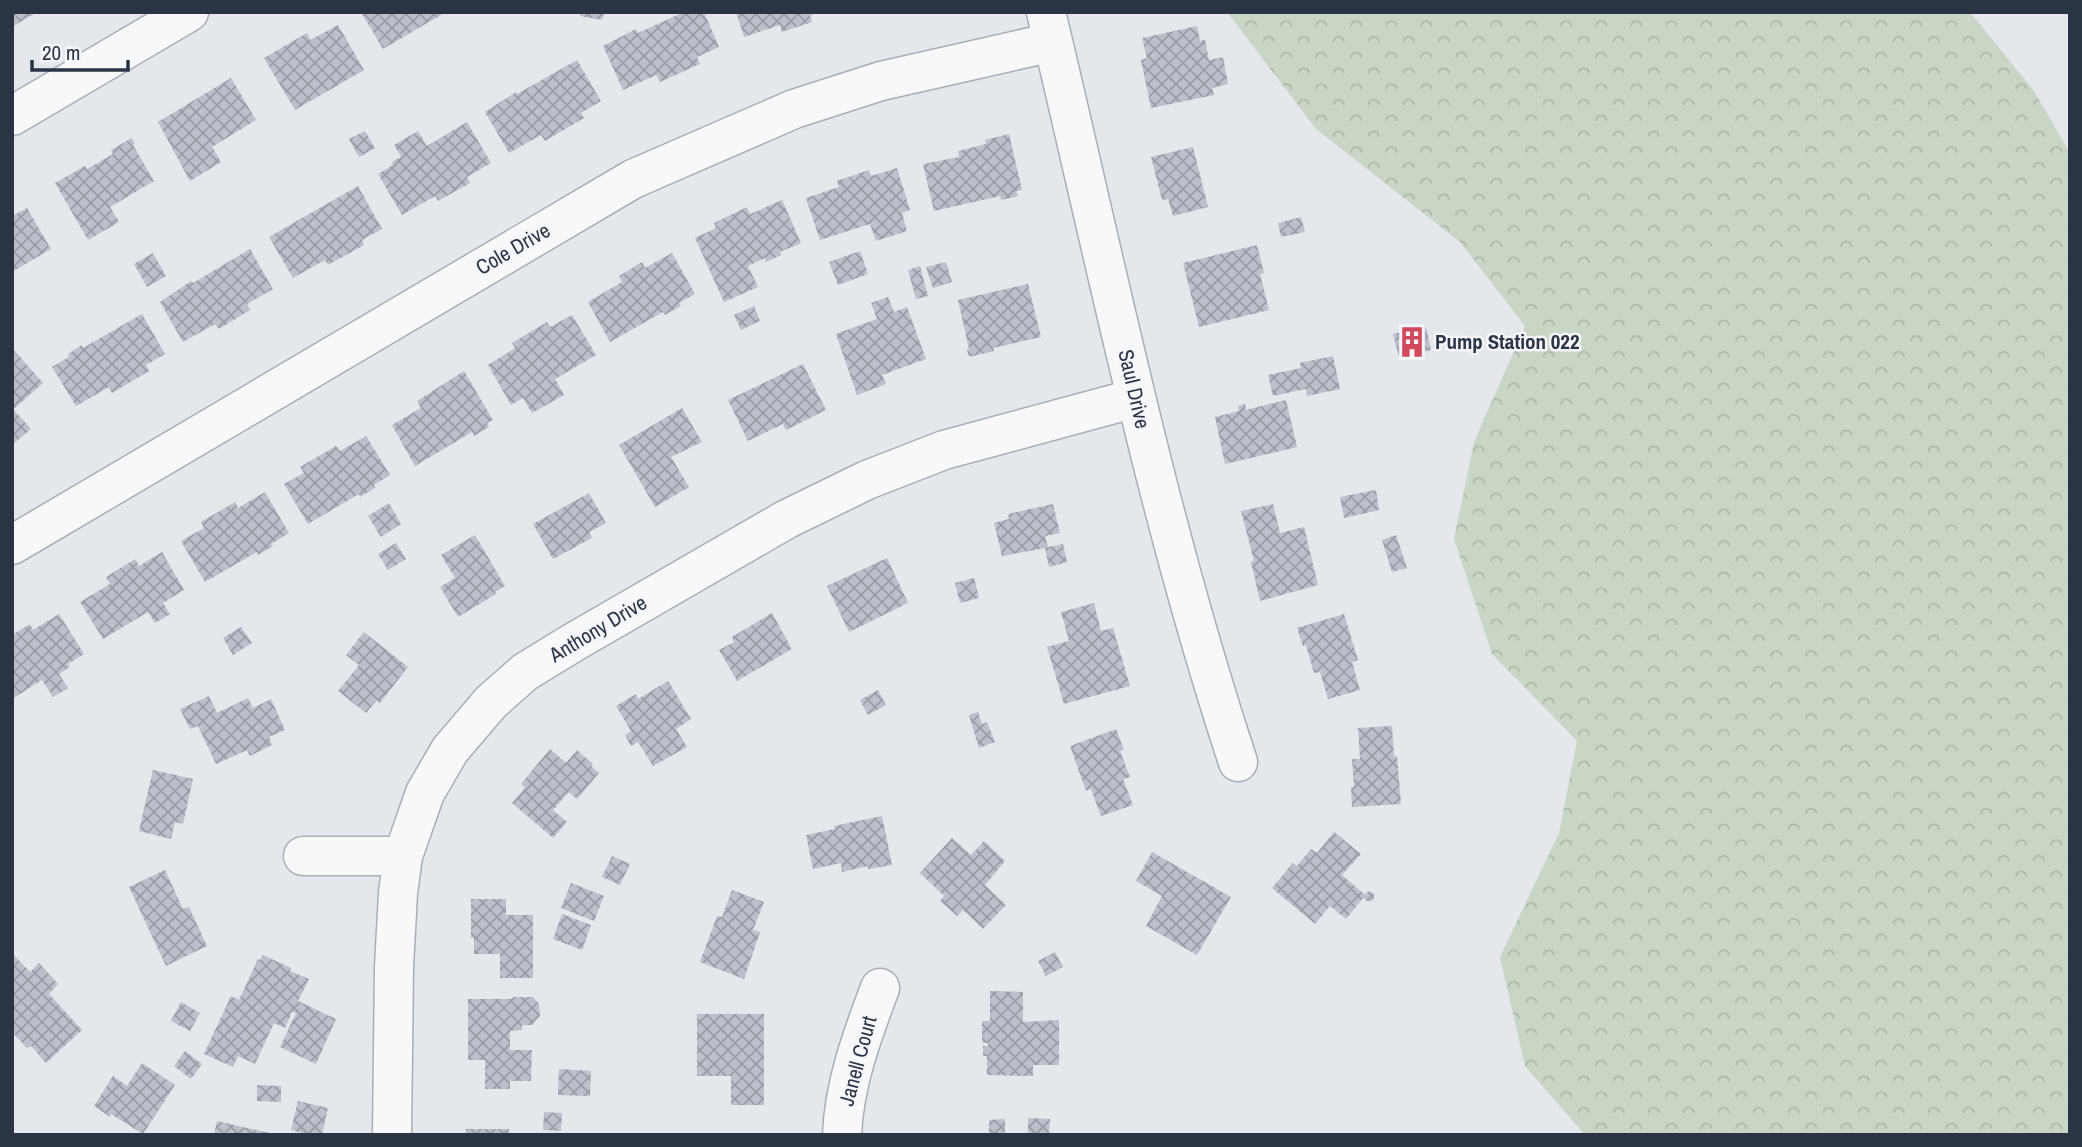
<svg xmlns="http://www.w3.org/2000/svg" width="2082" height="1147" font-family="'Archivo Narrow',sans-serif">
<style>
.forest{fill:url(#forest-crowns)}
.building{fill:url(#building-cross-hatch)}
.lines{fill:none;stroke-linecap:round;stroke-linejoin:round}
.minor-casing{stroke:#a9aeb7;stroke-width:41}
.minor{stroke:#f7f8fa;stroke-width:38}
.labels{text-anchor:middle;stroke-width:5;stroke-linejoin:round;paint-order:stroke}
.street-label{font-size:21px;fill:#2b3445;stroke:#f4f6f9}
.poi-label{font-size:21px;font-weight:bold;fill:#2b3445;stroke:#f4f6f9;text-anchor:start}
</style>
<defs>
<pattern id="forest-crowns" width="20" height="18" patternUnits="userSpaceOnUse" patternTransform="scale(1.75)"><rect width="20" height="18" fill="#c9d6c5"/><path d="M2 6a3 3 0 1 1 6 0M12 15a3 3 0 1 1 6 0" fill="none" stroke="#adb8ab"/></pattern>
<pattern id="building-cross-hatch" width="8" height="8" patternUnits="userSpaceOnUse" patternTransform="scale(1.75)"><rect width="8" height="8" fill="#bbc0ca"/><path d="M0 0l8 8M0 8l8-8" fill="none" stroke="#989da6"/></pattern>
</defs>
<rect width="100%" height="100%" fill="#e4e7ec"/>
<path class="forest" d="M1227,12H1970L2034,91L2070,153V1135H1585L1525,1066L1500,957L1559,833L1577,741L1492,654L1454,539L1474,442L1525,326L1460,242L1316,129Z"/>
<path class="building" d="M12,12H37L12,27Z
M361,12H446L383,49Z
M580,12H604L602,20L580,16Z
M684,12H704L719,47L697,57L700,64L660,82L656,75L623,90L603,46L636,29L638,33Z
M736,12H817V13L810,15L812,22L782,32L780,25L744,37Z
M338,25L364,70L295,110L264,58L307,33L310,40Z
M1197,26L1200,41L1205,40L1209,60L1223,57L1228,84L1212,88L1214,95L1151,108L1141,60L1147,58L1142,38Z
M577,60L601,101L581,113L584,118L545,141L541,135L509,153L485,112L516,92L517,94Z
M231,78L256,120L212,147L221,162L190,181L158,122Z
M467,122L491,163L467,177L470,183L438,201L435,196L402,215L378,174L393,165L392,162L401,157L394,145L418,131L427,146Z
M365,131L375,148L359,157L349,139Z
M1009,134L1022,190L1016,191L1018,196L1001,200L1000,196L934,211L923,164L959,157L958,151L986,144L985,140Z
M132,138L135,144L133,145L154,181L110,207L119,222L88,240L55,183L85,166L87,169L113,154L111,150Z
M1193,147L1208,207L1173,216L1168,199L1162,200L1151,157Z
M897,168L910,210L902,213L907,231L876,241L870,224L820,240L806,198L839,187L837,181L869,170L871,176Z
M358,186L382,229L362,240L364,245L328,265L325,260L293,278L269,237Z
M782,200L801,243L780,252L781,255L766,262L765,258L748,266L758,287L724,302L695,238L716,228L714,223L747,207L750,214Z
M27,208L51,249L12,272V216Z
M1301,217L1305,232L1281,237L1278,223Z
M1257,245L1264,273L1260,274L1269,310L1199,327L1183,263Z
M250,249L273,289L247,304L250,310L219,329L215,324L183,342L160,302L191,281L193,283Z
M860,251L868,274L838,285L829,262Z
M153,253L166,276L147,287L134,264Z
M672,253L695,294L679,303L681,306L665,315L663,312L610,342L588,302L622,282L619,276L642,262L645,268Z
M946,262L952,282L933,288L926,267Z
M920,266L928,296L916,299L908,270Z
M1028,284L1041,337L993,348L994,351L969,357L967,350L969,349L958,300Z
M888,297L894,312L907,307L926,359L882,375L886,384L857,395L836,334L877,319L871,303Z
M754,306L760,321L741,330L734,315Z
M142,314L165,354L146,365L149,371L112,393L109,387L76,406L52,367L69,357L68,354L82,345L83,348Z
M572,315L596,355L555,379L564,395L532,413L523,398L511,405L488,365L515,348L512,343L547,322L550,327Z
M1426,327L1431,350L1399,357L1393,334Z
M12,348L43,383L15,408L12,405Z
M1333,356L1340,389L1307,396L1306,389L1273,396L1268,375L1301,368L1300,363Z
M803,364L826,410L786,430L783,424L748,441L728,400Z
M464,371L493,420L487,423L489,427L474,436L472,432L415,466L392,425L421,408L417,401Z
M1286,400L1297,447L1225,464L1215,417L1239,411L1238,406L1245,404L1246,410Z
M12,408L31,429L12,445Z
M682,408L702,442L671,457L689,487L655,507L619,445Z
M366,436L390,475L374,485L375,488L360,497L359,494L308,524L284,484L304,473L300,467L336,446L340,451Z
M1376,490L1379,510L1344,518L1340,497Z
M265,492L289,533L271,544L273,546L258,555L257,552L205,582L181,541L204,528L201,522L235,502L238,508Z
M589,493L606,523L589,532L592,538L553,559L533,524Z
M389,503L401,524L381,537L368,516Z
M1053,504L1060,533L1045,536L1048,547L1063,544L1067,562L1049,567L1045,548L1002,556L994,523L1009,519L1008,514Z
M1273,504L1280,533L1304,527L1318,585L1260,601L1251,562L1254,561L1241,511Z
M475,535L505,586L495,592L496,594L458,617L440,587L455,578L441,555Z
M1396,535L1407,568L1392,572L1382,540Z
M396,543L406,559L388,570L378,554Z
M162,552L184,590L163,603L170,614L155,623L148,612L103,639L80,602L110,584L106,577L135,559L139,566Z
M887,558L908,603L849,632L827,586Z
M974,578L979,598L960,603L955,583Z
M1094,603L1101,631L1113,628L1130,686L1064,704L1047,647L1069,641L1061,612Z
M772,613L792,649L737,681L719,650L734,642L732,637Z
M59,614L84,654L68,664L70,667L59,674L68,688L53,697L42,680L12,699V635L30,624L33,630Z
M1344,614L1358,660L1352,662L1360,690L1328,699L1320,672L1314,673L1306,645L1303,646L1297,628Z
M241,627L252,643L233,655L223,638Z
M364,632L408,667L380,703L377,700L366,713L338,691L359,665L346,655Z
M668,681L691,719L676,729L687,747L653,766L638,742L631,746L625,735L631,731L616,706L636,694L638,699Z
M878,690L886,705L868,715L860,700Z
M209,696L217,713L248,698L253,708L271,699L285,730L269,737L272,745L250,756L247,750L216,764L198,726L190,729L180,709Z
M978,712L982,724L987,722L995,742L979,748L969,715Z
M1392,726L1394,756H1397L1401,804L1352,807L1351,787H1354L1352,759H1360L1358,728Z
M1116,729L1124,750L1120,751L1130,777L1123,779L1133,805L1101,816L1091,789L1086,791L1070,746Z
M550,749L566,763L577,750L593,764L591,766L599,773L577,799L569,792L553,810L567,822L553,838L512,803L525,788L521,784Z
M153,770L193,779L183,824L175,822L171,839L139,831Z
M882,816L892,865L868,869V866L842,872L841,863L813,869L806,835L835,829L834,826Z
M1334,832L1361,854L1342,875L1364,894L1370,891L1374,894V898L1372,901H1367L1363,898L1346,919L1330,906L1315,924L1272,888L1293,863L1297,866L1311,849L1317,853Z
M952,838L971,855L984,841L1005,861L985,885L1006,905L983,929L963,910L957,916L940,901L944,896L920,873Z
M1152,852L1231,897L1197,955L1146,926L1162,896L1136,881Z
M612,856L630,864L620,885L602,877Z
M165,870L183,909L189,907L207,946L166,966L129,887Z
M571,883L604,896L594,921L561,908Z
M732,890L764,902L753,930L760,932L744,979L700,962L717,916L722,917Z
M471,899H506V915H533V978H500V954H474V938H471Z
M562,914L591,925L582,950L553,939Z
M1055,952L1063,967L1046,976L1038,961Z
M12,953L30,972L39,963L58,984L49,994L82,1030L46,1063L31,1046L27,1048L12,1032Z
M263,955L291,968L290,971L309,979L298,1001L336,1019L316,1064L280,1047L296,1013L292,1012L285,1028L274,1023L255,1064L238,1056L233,1067L204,1054L231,996L239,1000L258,959L260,960Z
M990,991L1023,992V1022L1059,1020V1065H1033V1076L987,1075V1056H983V1046H988V1043H982V1021H990Z
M513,997H533L539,1004L540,1016L532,1025H522V1030L510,1031V1050H532L531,1081H510V1089H485V1060H468V999H512Z
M181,1002L200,1013L190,1031L171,1021Z
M697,1014H764V1105H731V1076H697Z
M185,1051L202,1064L191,1079L174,1066Z
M142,1063L175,1085L143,1134L111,1114L110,1117L94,1106L113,1076L127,1086Z
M559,1069L591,1071L590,1096L558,1095Z
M257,1085L281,1086V1102L257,1101Z
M298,1101L328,1108L322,1135H310L291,1130Z
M544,1112L562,1113L561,1131L543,1130Z
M1028,1118L1050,1119L1049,1135H1028Z
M1005,1119V1135H989V1120Z
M217,1121L274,1134V1135H214Z
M466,1129H509V1135H466Z"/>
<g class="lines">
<defs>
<path id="minor" d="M1046,12C1106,263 1157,517 1238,762
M12,116L189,12
M12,545L633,179L794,109L881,81L1053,42
M303,856H403
M392,1135L394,967L398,893L403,856L425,793L450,750L491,702L525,672L574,642L787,519L867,480L944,450L1136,398
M842,1135C844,1084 862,1036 880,988"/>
</defs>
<use href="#minor" class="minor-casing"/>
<use href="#minor" class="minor"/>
</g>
<defs>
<symbol id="building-bare" viewBox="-9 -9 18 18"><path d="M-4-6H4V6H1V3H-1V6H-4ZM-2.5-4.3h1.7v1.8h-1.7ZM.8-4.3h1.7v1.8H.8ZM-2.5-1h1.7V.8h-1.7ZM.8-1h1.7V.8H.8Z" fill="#d1495b" stroke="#f4f6f9" stroke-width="2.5" paint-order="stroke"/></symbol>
</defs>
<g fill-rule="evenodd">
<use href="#building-bare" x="1390" y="320" width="44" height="44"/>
</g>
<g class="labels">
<g class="street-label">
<text transform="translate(513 249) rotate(-30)" y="7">Cole Drive</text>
<text transform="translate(1134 389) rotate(77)" y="7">Saul Drive</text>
<text transform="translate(598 629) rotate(-31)" y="7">Anthony Drive</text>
<text transform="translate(858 1061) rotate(-75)" y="7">Janell Court</text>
</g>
<g class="poi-label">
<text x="1435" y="349">Pump Station 022</text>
</g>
</g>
<rect width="2082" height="1147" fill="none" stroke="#2b3445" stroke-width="28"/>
<path d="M32 60v10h96v-10" fill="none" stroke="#2b3445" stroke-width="3.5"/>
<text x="42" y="60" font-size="21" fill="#2b3445" stroke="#f4f6f9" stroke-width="5" paint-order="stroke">20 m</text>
</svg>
